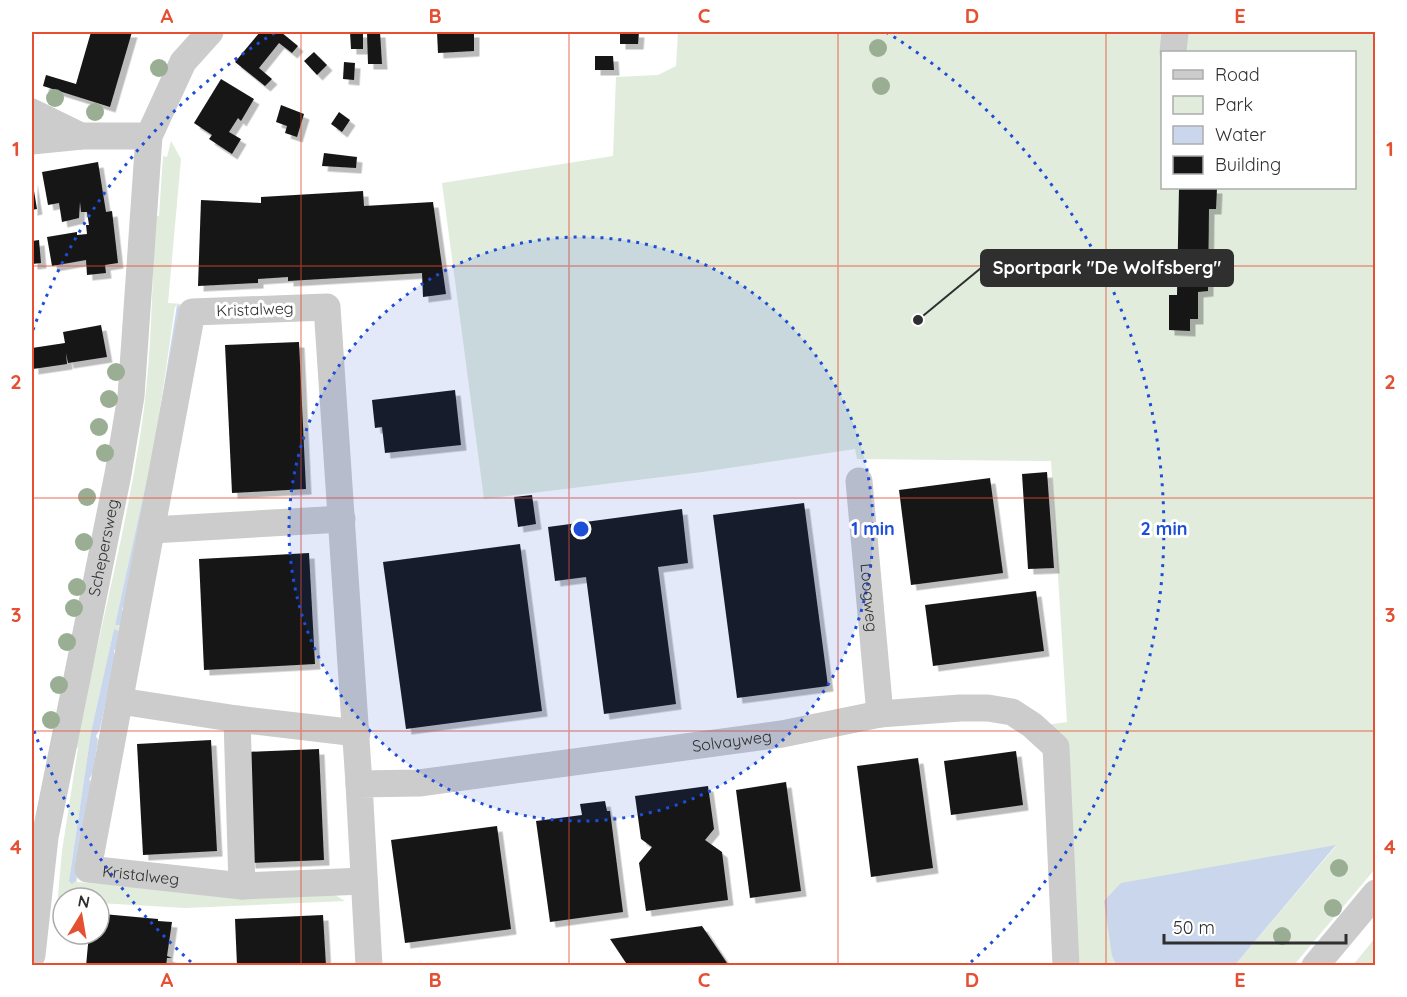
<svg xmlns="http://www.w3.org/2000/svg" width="1407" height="997" font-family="Quicksand,sans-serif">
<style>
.green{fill:#e1ecdd;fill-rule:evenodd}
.water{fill:#c9d6ec}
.building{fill:#161616;filter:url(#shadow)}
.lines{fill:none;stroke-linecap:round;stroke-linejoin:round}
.minor{stroke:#ccc;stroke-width:27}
.tree{fill:#9aae94}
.grid{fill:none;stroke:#e54f32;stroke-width:1.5;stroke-opacity:0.55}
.ring{fill:none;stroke:#1d4ed8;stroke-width:3;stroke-dasharray:3 6}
.labels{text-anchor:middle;stroke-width:6;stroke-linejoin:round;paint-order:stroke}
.street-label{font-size:16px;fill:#2f2f2f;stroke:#fff}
.centre{fill:#1d4ed8;stroke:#fff;stroke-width:3}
.ring-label{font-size:18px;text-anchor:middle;font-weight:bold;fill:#1d4ed8;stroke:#fff;stroke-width:6;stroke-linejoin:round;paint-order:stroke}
.leader{fill:none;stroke:#2f2f2f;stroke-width:2}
.callout-dot{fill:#2f2f2f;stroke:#fff;stroke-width:2}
.callout{fill:#2f2f2f;stroke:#2f2f2f;stroke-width:2}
.callout-label{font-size:18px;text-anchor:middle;font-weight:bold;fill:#fff}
.neatline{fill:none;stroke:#e54f32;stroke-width:2}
.grid-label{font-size:20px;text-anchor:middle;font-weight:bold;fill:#e54f32}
</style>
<defs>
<filter id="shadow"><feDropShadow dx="5.5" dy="5.5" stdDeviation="0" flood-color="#0004"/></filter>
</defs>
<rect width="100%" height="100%" fill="#fff"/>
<path class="green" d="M678,32H1375V869L1294,965H1235L1336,846L1112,956L1116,965H1079L1045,725L1067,722L1051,461L857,459L855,449L702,472L484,499L442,183L613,156L616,77L658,75L676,66ZM1162,52H1354V188H1162Z
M171,141L181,159L168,303L184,304L181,307L177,305L175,307L152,465L115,625H122L117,651L114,650L116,649L114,630L91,732L69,881L89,780L93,779L77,882L224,894H333L345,901L185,908L99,903V898H63V900H59L57,907L62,851L78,748L75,747C97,642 125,536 141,430C152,359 152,287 155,216H159L163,156L167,157Z
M1375,938V965H1353Z"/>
<path class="water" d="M177,305L180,306L179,311L157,430Z
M149,471L126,606L123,607L122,610L124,612L122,625H115Z
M114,629L119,631L116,649L114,650L115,657L100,729L96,736L98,740L93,772L89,780L91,783L76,881L72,884L69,881L91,732Z
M1336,845L1235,965H1116L1112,956L1104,901L1121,883Z"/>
<path class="building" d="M91,32H132L110,107L43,86L46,75L76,84Z
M260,32H281L298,46L292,53L279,43L259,68L272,79L265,86L235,62Z
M350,32H363V49H351Z
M367,32H380L382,64H368Z
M437,32H474V51L438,53Z
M620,32H639L638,44H620Z
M314,52L327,65L317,75L304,61Z
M595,56H613L614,70H595Z
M344,62L355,63L354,80L343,79Z
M221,79L254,99L241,121L238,118L229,132L241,139L232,154L209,139L212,135L194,123Z
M281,105L304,114L297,137L285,133L287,126L276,122Z
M339,112L350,120L342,132L331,124Z
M324,153L357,157L356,168L322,166Z
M98,162L106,212L112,211L118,263L105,265L106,273L87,275L86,260L52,266L47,237L77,232V235L87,234L86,225H89L87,212H81L80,202L79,218L62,222L59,203L48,205L42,172Z
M32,179L37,209L32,210Z
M1179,188H1217L1216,209H1209L1208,291L1198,292V319H1190V331L1169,330V295H1177Z
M363,191L364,206L433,202L446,294L423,297L422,273L288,281V277L258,279V283L198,286L201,200L261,203V197Z
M39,240L41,263L32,264V241Z
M101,325L107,357L68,363L66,353L67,364L33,369L32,348L65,343L63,332Z
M299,342L306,489L232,493L225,345Z
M455,390L461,445L385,453L382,427L375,428L372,400Z
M1047,472L1054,568L1028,569L1022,474Z
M990,478L1003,573L911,585L899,490Z
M532,495L536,524L518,527L514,497Z
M804,503L828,686L737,698L713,515Z
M682,509L688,563L658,567L676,704L604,714L586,577L555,581L548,527Z
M520,544L542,711L406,729L383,562Z
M309,553L315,664L204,670L199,559Z
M1036,591L1044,651L933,666L925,605Z
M211,740L217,851L143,855L137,744Z
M319,749L324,860L250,863L245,752Z
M1016,751L1023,805L951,815L944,761Z
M918,758L933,868L871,877L857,766Z
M786,782L801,891L750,898L736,790Z
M708,786L714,829L705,840L722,852L728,900L646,911L639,863L652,847L641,839L635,796Z
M605,801L607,811H610L623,912L550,922L536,821L582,815L580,804Z
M497,826L511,929L405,943L391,840Z
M103,914L158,919V921L172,922L167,956L172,958H167L166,966H86L89,934H99V915Z
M323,915L326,966H237L235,919Z
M702,926L729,966H628L610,939Z"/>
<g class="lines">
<g class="minor">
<path d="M1173,52L1175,32"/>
<path d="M32,112L81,136"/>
<path d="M32,141L82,136H149"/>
<path id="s1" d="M859,481L880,714"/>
<path d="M152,530L342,519"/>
<path d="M120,701L237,719L357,733"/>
<path d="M237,719L242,886"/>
<path id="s2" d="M359,784L327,307L192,312L88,869L242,886L364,881"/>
<path id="s3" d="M32,955L45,837L118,474L131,396L149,136L183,62L210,32"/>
<path id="s4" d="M369,966L359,784L419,783L782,734L880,714L960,708H988L1012,712L1032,725L1056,747L1066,966"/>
<path d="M1315,966L1376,893"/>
</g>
</g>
<g class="tree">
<circle cx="878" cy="48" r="9"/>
<circle cx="159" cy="68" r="9"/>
<circle cx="881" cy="86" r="9"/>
<circle cx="55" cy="98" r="9"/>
<circle cx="95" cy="112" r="9"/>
<circle cx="116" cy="372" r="9"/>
<circle cx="109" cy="399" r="9"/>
<circle cx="99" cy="427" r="9"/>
<circle cx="105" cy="453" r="9"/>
<circle cx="87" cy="497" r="9"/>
<circle cx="84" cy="542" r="9"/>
<circle cx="77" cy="587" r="9"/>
<circle cx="74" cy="608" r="9"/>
<circle cx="67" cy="642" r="9"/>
<circle cx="59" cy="685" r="9"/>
<circle cx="51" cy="720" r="9"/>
<circle cx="1339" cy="868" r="9"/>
<circle cx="1333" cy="908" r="9"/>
<circle cx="1282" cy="936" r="9"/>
</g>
<path class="grid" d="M301,32V966M569,32V966M838,32V966M1106,32V966M32,266H1376M32,498H1376M32,731H1376"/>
<circle cx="581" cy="529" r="292" fill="#1d4ed8" fill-opacity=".12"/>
<g class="ring">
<circle cx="581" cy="529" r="292"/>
<path d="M191 962A583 583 0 0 1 33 728M33 330A583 583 0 0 1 276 32M886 32A583 583 0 0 1 971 962"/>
</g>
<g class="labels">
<g class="street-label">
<text transform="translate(255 309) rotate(-2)" y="6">Kristalweg</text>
<text dy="6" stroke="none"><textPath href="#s3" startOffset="414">Schepersweg</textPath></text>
<text dy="6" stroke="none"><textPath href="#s1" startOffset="117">Loogweg</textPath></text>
<text dy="6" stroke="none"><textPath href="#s4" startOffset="558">Solvayweg</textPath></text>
<text dy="6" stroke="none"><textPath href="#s2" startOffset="1233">Kristalweg</textPath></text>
</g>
</g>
<circle cx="581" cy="529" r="9" class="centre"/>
<g class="ring-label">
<text x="873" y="535">1 min</text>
<text x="1164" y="535">2 min</text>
</g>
<path class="leader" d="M918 320L981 268"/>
<circle class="callout-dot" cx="918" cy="320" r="6"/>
<rect class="callout" x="981" y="250" width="252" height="36" rx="6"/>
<g class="callout-label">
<text x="1107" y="274">Sportpark "De Wolfsberg"</text>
</g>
<rect width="1407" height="997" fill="none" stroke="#ffffff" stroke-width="66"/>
<rect x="1161" y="51" width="195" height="138" fill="#ffffff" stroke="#acacac" stroke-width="1.5"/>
<rect x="1173" y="70" width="30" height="9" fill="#cccccc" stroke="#acacac" stroke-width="1.5"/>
<text x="1215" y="81" font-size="18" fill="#2f2f2f">Road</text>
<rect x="1173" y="96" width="30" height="18" fill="#e1ecdd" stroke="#acacac" stroke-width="1.5"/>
<text x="1215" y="111" font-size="18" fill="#2f2f2f">Park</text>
<rect x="1173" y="126" width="30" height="18" fill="#c9d6ec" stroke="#acacac" stroke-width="1.5"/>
<text x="1215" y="141" font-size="18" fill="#2f2f2f">Water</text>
<rect x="1173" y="156" width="30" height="18" fill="#161616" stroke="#acacac" stroke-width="1.5"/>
<text x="1215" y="171" font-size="18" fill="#2f2f2f">Building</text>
<g transform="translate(81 916) rotate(11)"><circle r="28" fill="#ffffff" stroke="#acacac" stroke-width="1.5"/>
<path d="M0-4.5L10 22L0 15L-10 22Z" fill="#e54f32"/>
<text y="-9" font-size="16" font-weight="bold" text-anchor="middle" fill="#2f2f2f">N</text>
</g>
<path d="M1164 934v9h182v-9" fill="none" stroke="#2f2f2f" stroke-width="3"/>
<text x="1173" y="934" font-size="18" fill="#2f2f2f" stroke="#ffffff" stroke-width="4.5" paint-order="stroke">50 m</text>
<rect x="33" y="33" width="1341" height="931" class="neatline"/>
<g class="grid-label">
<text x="167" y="23">A</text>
<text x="435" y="23">B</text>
<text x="704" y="23">C</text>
<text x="972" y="23">D</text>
<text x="1240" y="23">E</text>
<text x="16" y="156">1</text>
<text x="1390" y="156">1</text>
<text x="16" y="389">2</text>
<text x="1390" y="389">2</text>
<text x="16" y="622">3</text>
<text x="1390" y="622">3</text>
<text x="16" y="854">4</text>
<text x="1390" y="854">4</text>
<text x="167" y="987">A</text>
<text x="435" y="987">B</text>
<text x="704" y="987">C</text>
<text x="972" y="987">D</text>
<text x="1240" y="987">E</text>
</g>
</svg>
